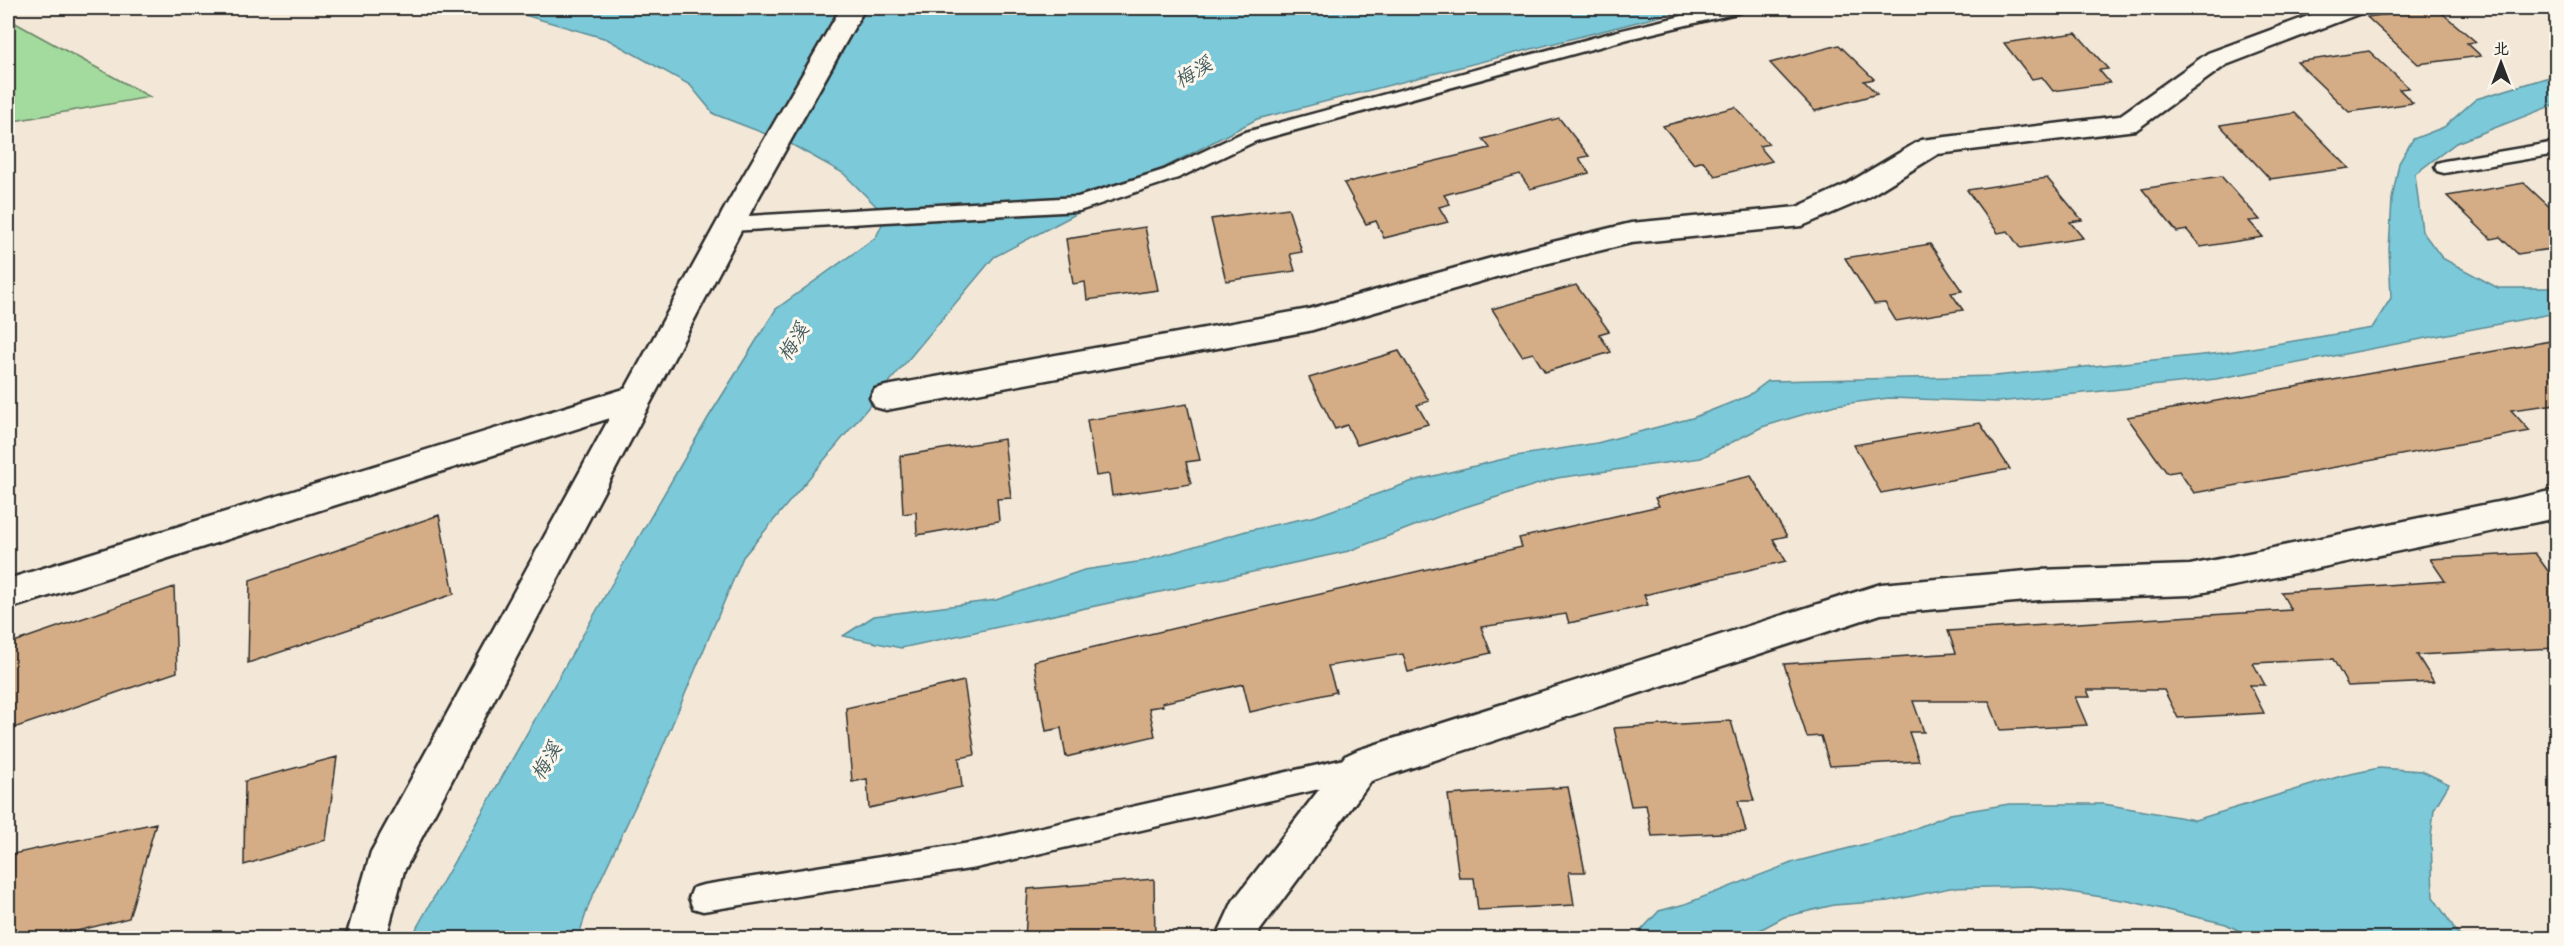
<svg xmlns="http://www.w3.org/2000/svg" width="2564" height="946" font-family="Mali,'LXGW WenKai TC',sans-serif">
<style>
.green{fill:#a3da9e;stroke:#678264;stroke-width:1.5}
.water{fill:#7bc9d9;stroke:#5b8a93;stroke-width:1.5}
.building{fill:#d4ad86;stroke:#2b2b2b;stroke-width:1.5}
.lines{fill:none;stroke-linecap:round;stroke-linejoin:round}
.service-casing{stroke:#2b2b2b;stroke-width:5}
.minor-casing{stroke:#2b2b2b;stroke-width:5}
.tertiary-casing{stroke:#2b2b2b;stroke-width:5}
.service{fill:#fbf7ec;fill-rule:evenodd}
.minor{fill:#fbf7ec;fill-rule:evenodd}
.tertiary{fill:#fbf7ec;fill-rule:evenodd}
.labels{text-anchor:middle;stroke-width:6;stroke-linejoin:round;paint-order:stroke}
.water-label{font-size:20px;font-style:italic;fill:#435a5f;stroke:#fbf7ec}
</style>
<rect width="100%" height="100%" fill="#f3e8d8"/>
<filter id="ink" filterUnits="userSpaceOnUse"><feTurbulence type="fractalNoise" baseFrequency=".0167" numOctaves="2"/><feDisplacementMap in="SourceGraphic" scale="12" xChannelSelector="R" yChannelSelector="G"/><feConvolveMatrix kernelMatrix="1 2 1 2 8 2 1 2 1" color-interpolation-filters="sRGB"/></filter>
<g filter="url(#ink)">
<path class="green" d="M8,19L150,97L8,122Z"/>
<path class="water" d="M500,8H1692L1257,119L994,257L743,557L658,758L589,904L578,938H413L417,927L610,587L708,418L776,309L876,237L886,216L843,173L789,143L714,114L690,85L607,39Z
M2556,75V104L2456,143L2415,174L2422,231L2442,258L2498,288H2556V313L2216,379L1998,402L1889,398L1835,405L1762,427L1701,458L1557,478L1456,510L1349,551L901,648L843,636L874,616L996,600L1084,570L1144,561L1246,531L1316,516L1413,481L1516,456L1597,443L1692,418L1748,396L1768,381L1995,376L2222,353L2372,328L2391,298L2389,249L2392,199L2399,163L2413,139L2444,127L2476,99Z
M2379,768L2422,771L2449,784L2434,809L2431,838L2433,897L2461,938H2253L2226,924L2128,901L2031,886L1950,888L1889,901L1834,905L1784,917L1745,938H1634L1659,911L1685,904L1794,862L1897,836L1950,814L2009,804H2104L2195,820L2341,776Z"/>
<path class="building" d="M2436,8L2476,42L2467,43L2481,56L2418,64L2367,17Z
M2076,33L2108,69L2099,70L2110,83L2053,91L2042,77L2032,79L2004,43Z
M1839,45L1874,79L1864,81L1877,94L1815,111L1770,63Z
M2369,51L2409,88L2399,89L2413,103L2349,112L2297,62Z
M1735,107L1769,144L1759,146L1772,161L1715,176L1703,161L1694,164L1663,126Z
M2295,113L2349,168L2270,179L2220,125Z
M1559,118L1589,156L1579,158L1589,173L1530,189L1520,174L1444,195L1450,204L1439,207L1448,222L1384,238L1376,221L1366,224L1344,183L1490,148L1483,139Z
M2221,176L2260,220L2249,221L2263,237L2201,247L2187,230L2177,232L2142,189Z
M2047,178L2082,220L2070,222L2083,238L2020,248L2008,231L1998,233L1967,190Z
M2524,183L2556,213V248L2518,254L2500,237L2491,239L2447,196Z
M1288,208L1302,252L1290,254L1295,271L1226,281L1211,219Z
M1145,227L1158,290L1087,300L1085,282L1073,284L1066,239Z
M1930,244L1962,291L1951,293L1963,310L1896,321L1885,303L1874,304L1845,258Z
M1576,285L1609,331L1599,334L1611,352L1545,372L1533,353L1522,356L1492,309Z
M2556,340V404L2511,410L2530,431L2266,480L2194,493L2179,471L2167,473L2127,417Z
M1399,351L1429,401L1417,405L1428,424L1357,445L1347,425L1335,429L1309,378Z
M1187,404L1200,460L1186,462L1191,484L1112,496L1109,474L1096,476L1087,420Z
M1980,423L2010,469L1881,493L1854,445Z
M1004,439L1011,498L997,499L999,521L917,535L916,512L903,514L900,456Z
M1751,476L1787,536L1773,539L1786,561L1644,595L1648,605L1569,623L1566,614L1481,627L1491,653L1408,672L1403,654L1328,666L1336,692L1250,712L1243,684L1162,703L1163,706L1149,708L1155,736L1066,757L1061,728L1046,731L1034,661L1522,547L1519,538L1659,506L1655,498Z
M439,515L454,594L248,663L250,580Z
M2535,553L2556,582V648L2417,655L2434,682L2348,686L2333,659L2253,663L2265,685H2250L2264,713L2178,718L2164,690H2087L2090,697H2075L2087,725L2000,730L1989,701H1913L1924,732H1909L1919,761L1830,766L1821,736L1807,737L1784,664L1956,653L1948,631L2291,610L2281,592L2445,581L2430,559Z
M174,587L177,672L8,730V644Z
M964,681L975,755L959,758L962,787L869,808L867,779L852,782L846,708Z
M1731,721L1754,801H1738L1746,832L1652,836L1646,805L1631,806L1614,728Z
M337,757L326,840L244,865L245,781Z
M1568,787L1585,872H1569L1574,905L1478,910L1474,878H1459L1448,795Z
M156,823L129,918L45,939H8V855Z
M1154,879L1155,939H1025L1028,889Z"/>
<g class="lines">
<defs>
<path id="service" d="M1716,8H1743L1741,12L1628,39L1256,141L1178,178L1079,211L730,231L723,229L720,224L723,219L730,217L1078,197L1164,170L1242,133L1618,31Z
M2556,142V154L2444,173L2437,171L2435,167L2437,163L2444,161Z
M1358,756L1367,760L1371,768L1367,776L1358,780L976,868L703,911L693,908L689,898L693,888L703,885L976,842Z"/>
<path id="minor" d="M2330,8H2364L2361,13L2226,65L2136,130L1938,154L1865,199L1802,226L1631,243L1520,270L1309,331L886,410L875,407L870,398L875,389L886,386L1309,309L1520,250L1631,223L1797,207L1845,185L1921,140L2119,116L2208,53Z
M637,385L648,388L653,397L648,406L8,609V579Z
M2556,490V518L2190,595L2038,600L1881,614L1371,781L1261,929L1257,938H1216L1233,901L1345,756L1358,750L1881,584L2038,570L2190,565Z"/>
<path id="tertiary" d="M841,8H865L755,204L404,871L386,938H346L371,852L727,204Z"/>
</defs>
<use href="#service" class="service-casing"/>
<use href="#minor" class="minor-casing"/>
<use href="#tertiary" class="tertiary-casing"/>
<use href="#service" class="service"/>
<use href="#minor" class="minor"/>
<use href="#tertiary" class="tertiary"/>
</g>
</g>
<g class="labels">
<g class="water-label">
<text transform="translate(1193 72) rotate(-32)" y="7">梅溪</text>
<text transform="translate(793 342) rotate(-59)" y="7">梅溪</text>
<text transform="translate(546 761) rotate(-60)" y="7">梅溪</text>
</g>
</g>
<rect width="2564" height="946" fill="none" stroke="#fbf7ec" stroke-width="30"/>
<rect x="15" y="15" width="2534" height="916" fill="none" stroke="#2b2b2b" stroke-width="2" filter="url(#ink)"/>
<g transform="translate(2501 63)" stroke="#fbf7ec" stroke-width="4.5" paint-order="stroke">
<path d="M0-4.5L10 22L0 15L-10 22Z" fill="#2b2b2b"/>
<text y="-9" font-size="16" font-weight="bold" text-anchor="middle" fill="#2b2b2b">北</text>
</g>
</svg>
